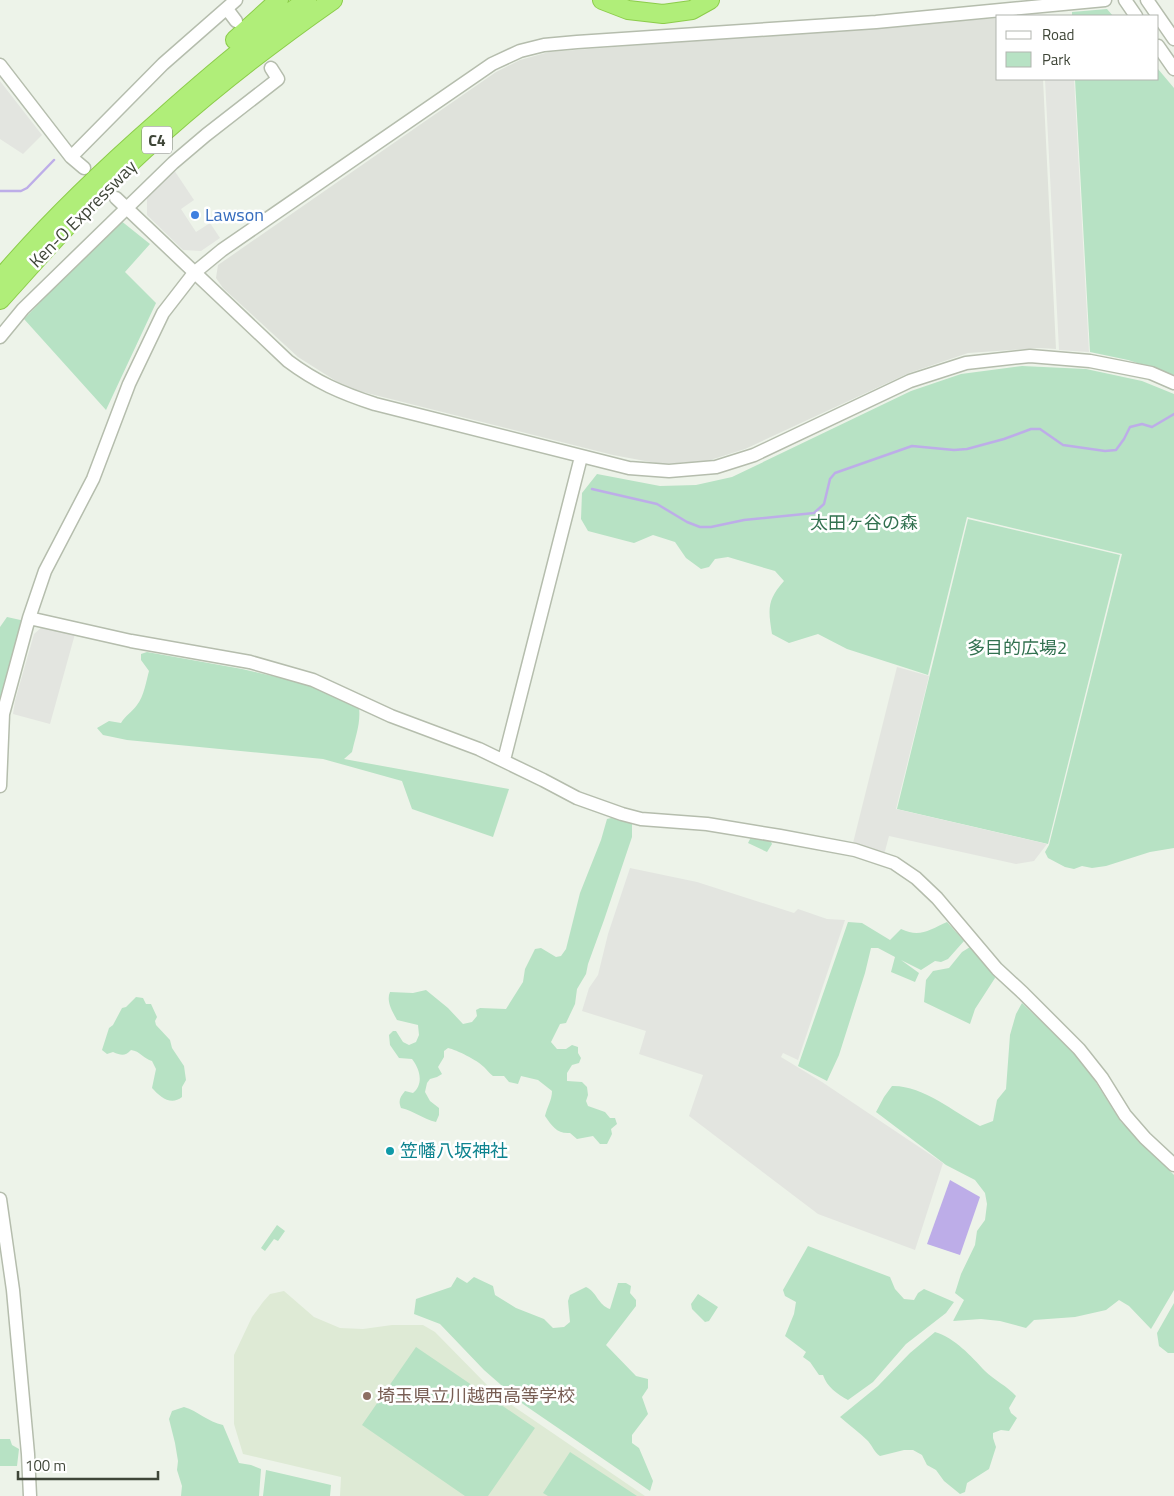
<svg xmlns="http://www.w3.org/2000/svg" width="1174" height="1496" font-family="'Titillium Web','Noto Sans JP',sans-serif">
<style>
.industrial{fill:#dfe2db}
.education{fill:#deead5}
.green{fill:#b7e2c4}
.parking{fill:#e3e5e0}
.water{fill:#bdade8}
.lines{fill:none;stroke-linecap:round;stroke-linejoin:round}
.stream{stroke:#bdade8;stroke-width:2.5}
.minor-casing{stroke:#b5bdad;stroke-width:15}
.highway-casing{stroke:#8ccc4a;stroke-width:20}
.minor{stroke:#fff;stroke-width:12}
.highway{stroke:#b0ee79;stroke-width:18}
.shop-dot{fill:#3f7fe0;stroke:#fff;stroke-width:2}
.culture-dot{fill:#0f9aa8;stroke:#fff;stroke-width:2}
.education-dot{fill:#8d6e63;stroke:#fff;stroke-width:2}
.labels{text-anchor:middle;stroke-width:5;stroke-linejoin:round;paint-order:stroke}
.shield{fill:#fff;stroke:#797e74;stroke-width:1}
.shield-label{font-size:16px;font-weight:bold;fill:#3f4638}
.street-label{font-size:18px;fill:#3f4638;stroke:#fff}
.shop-label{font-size:18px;fill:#366cbe;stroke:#fff;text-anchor:start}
.park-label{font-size:18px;fill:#327150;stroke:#fff}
.culture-label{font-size:18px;fill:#0d838f;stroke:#fff;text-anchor:start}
.education-label{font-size:18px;fill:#785e54;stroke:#fff;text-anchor:start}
</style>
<rect width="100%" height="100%" fill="#edf3e9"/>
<path class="industrial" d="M998,18V79H1043L1056,349L1040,348L968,353L909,373L745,449L707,461L661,464L613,455L347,388L298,357L223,288L216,278L218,265L496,72L520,60L549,52Z"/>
<path class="education" d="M284,1291L314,1317L340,1328L363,1329L392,1325H423L435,1332L488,1386L513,1406L645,1496H340L341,1477L243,1454L234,1424V1355L252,1317L263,1302L270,1294Z"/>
<path class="green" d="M1107,9L1113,16H1072V12Z
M1158,69L1174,88V375L1128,360L1090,352L1075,79H1158Z
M120,220L150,244L125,272L156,303L106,410L24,319Z
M1022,366L1086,369L1142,381L1174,394V848L1150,852L1106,866L1092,868L1082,866L1074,869L1065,867L1048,858L1045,852L1049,845L1122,554L967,517L928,675L847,649L818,634L789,643L772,634C768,609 767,600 784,581L775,571L728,557L715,559L709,567L701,569L686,558L675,542L653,535L634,543L588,531L581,519L582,493L597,474L660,486L696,485L732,477L911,391L961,374Z
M968,519L1120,555L1048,844L897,809Z
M7,617L25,621L0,710V627Z
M147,652L242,669L307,684L359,708C361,723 355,738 352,752L344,759L509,789L493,837L412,809L402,781L323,759L127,740L103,735L97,728L109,721L121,723C125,716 132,712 137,705C144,696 146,682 149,671L141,660V654Z
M611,818L626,820L632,824V837L604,920L588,964L586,974L577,989L575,1004L566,1023L560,1024L551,1042L557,1049H566L572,1045L578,1047V1053L581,1058L579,1063L572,1065L567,1073V1081L582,1082L587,1087L588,1095L586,1101L588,1106L605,1112L610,1118H615L617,1124L611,1129L612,1134L607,1144H600L593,1136L577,1139L570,1133C557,1134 552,1126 545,1116C547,1107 552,1100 552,1091L538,1080L521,1076L518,1084L509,1082L504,1076H493C489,1073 487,1070 484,1067C477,1060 457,1050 448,1048L444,1051V1057L438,1067L442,1074L437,1077L430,1079L427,1083L425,1092L430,1101L439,1108V1115L436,1122C423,1119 414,1111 401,1108C398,1101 400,1097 405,1091L413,1093C424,1084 420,1069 412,1059L399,1058L390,1045L389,1035L393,1031H396L403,1042L409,1045L416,1042L419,1035L418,1025L397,1020C392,1011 386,1001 390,992L413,993L426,990L448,1008L463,1024L472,1022L477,1016L476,1010L480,1008L506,1009L523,982L525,969L535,949L541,948L556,957L561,956L566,949L580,893L601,840L607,819Z
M751,837L770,840L772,844L767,852L748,843Z
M848,922L862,923L890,940L901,929C920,938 929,930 947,922L964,941L948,959L941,962L935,961L921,970L901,960L919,973L915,982L891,972L895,957L878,948H871L865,973L839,1055L827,1081L798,1066Z
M970,947L978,953L984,963L993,970L995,978L975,1009L970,1024L924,1002L926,980L933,971L949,968L962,952Z
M136,997L143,998L146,1004H151L157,1017L155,1021L156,1025L170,1040L172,1048L184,1066L186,1080L182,1087V1097C171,1106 160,1097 152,1088L156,1069L152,1061C144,1059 140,1051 131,1050C125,1056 122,1056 113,1052L107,1054L102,1050L109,1028L113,1025L122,1008L126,1007Z
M1022,1003L1073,1052L1090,1073L1121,1122L1174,1175V1290L1151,1329L1129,1306L1119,1300L1106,1310L1075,1317L1034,1320L1026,1328L1000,1321L981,1319L953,1321L964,1300L955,1293L961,1274L975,1245L977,1231L985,1220L987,1204L985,1193L975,1180L946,1165L876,1112L884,1097L892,1086C922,1085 954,1112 980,1126L993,1121L997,1100L1006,1089L1010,1035L1016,1014Z
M277,1225L285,1231L278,1241L274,1239L265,1251L261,1248Z
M808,1246L890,1277L895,1289L904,1299L914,1300L918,1293L924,1289L954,1302L946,1313L906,1344L873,1382L848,1400C837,1394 827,1387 823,1375H819L810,1362L803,1357L806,1352L785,1336L794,1314L796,1302L785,1296L783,1290Z
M457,1277L467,1283L474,1277L493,1286L495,1295L516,1308L544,1319L553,1328L564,1327L570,1322L568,1301L570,1295L586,1287C597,1292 598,1305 610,1309L618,1283H626L631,1286L630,1293L636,1300V1306L606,1345L636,1376L648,1379V1388L642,1397L648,1414L632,1435V1443L639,1448L653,1481L650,1491L523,1404L484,1370L440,1324L414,1314L416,1299L451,1287Z
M698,1294L718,1307L709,1321L705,1322L692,1309L691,1304Z
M1174,1303V1353H1168L1159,1346L1157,1333Z
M935,1332C955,1338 971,1356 985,1371C994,1380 1007,1386 1016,1396L1009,1408L1011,1413L1017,1418L1009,1431L1001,1430L993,1433V1438L996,1447L989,1469L967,1483L965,1492L960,1494L944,1481L936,1470L927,1465L922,1455L913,1450H904L880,1456C874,1452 873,1447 868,1441C860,1433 849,1425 840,1417L878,1386L910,1353Z
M416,1347L535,1428L488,1496H465L362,1425Z
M184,1407C198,1411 208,1422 223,1425L239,1463L251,1465L261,1469L259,1496H181L182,1486L177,1470L178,1461L175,1443L169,1419L172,1411Z
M0,1439H10L12,1445L19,1449L17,1466H0Z
M570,1452L637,1496H548L543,1493Z
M266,1470L331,1485L330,1496H263Z"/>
<path class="parking" d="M1045,79H1074L1089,352L1059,350Z
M0,81L42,135L23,154L0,139Z
M174,170L194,200L181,209L196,232L210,223L220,238L201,251L183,250L147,215V195Z
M43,626L75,634L50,724L13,714L15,701L34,634Z
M897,667L929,676L896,809L1047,844L1034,861L1016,864L889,836L884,855L852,847Z
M630,868L697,882L794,913L798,909L827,919L845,920L798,1060L783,1053L781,1057L822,1082L943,1163L915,1250L818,1214L689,1116L703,1075L639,1054L646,1031L582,1011L589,988L598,975L608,934Z"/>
<path class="water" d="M950,1180L980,1197L960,1255L927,1244Z"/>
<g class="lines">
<path class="stream" d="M0,191H21L27,188L54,160
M592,489L657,504L687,522L700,527H711L744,520L814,513L824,504L830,479L835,473L912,446L954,450L967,449L1004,439L1031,429H1040L1063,445L1105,451L1116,450L1124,439L1130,427L1142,424L1152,427L1174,414"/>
<defs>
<path id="minor" d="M1125,0L1136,16
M1147,0L1174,39
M227,9L236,21
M1158,46L1174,69
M0,65L71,157L84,168
M71,157L163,64L236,0
M116,198L288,361C316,382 341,393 375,404L629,468L669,471L716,467L754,455L910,381L966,363L1030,356L1090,361L1151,373L1174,383
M0,337L23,309L173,163L206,135L278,79L271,68
M29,618L131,641L250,662L313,680L391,716L479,749L543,780L577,798L622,814L641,819L707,824L780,836L855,850L894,863L916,878L937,898L997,969L1023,993L1079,1049L1102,1078L1125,1115L1145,1138L1174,1165
M504,760L581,457
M0,786L3,714L29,618L45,571L93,479L129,384L163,313L194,273L222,250L492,64L520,51L544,45L577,42L876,22L1105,0
M0,1199L13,1290L28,1454L30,1496"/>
<path id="highway" d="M602,0L628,10L663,14L692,10L710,0
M235,40L279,0
M0,279C49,221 103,170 160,120C207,78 255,37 307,0
M0,300C29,268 57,236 87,205C161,130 247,60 333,0"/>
</defs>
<use href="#minor" class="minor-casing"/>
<use href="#highway" class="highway-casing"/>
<use href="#minor" class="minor"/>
<use href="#highway" class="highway"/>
</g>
<circle class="shop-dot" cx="195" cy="215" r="5"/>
<circle class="culture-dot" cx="390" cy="1151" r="5"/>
<circle class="education-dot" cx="367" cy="1396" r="5"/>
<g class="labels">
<rect class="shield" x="142" y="126.5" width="30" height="27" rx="4"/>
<g class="shield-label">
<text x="157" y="146">C4</text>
</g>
<g class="street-label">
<text transform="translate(83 214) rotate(-45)" y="6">Ken-O Expressway</text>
</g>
<g class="shop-label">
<text x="205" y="221">Lawson</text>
</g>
<g class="park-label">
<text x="864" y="529">太田ヶ谷の森</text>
<text x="1017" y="654">多目的広場2</text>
</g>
<g class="culture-label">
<text x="400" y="1157">笠幡八坂神社</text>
</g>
<g class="education-label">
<text x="377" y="1402">埼玉県立川越西高等学校</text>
</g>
</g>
<rect x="996" y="15" width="162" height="65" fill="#ffffff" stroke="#b2b5af"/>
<rect x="1006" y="31" width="25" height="8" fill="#ffffff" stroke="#b2b5af"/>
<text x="1042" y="40" font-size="15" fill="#3f4638">Road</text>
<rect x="1006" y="52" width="25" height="15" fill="#b7e2c4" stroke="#b2b5af"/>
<text x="1042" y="65" font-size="15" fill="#3f4638">Park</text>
<path d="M18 1471v8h140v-8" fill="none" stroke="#3f4638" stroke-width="2.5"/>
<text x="25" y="1471" font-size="15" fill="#3f4638" stroke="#ffffff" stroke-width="4" paint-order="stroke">100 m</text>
</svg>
